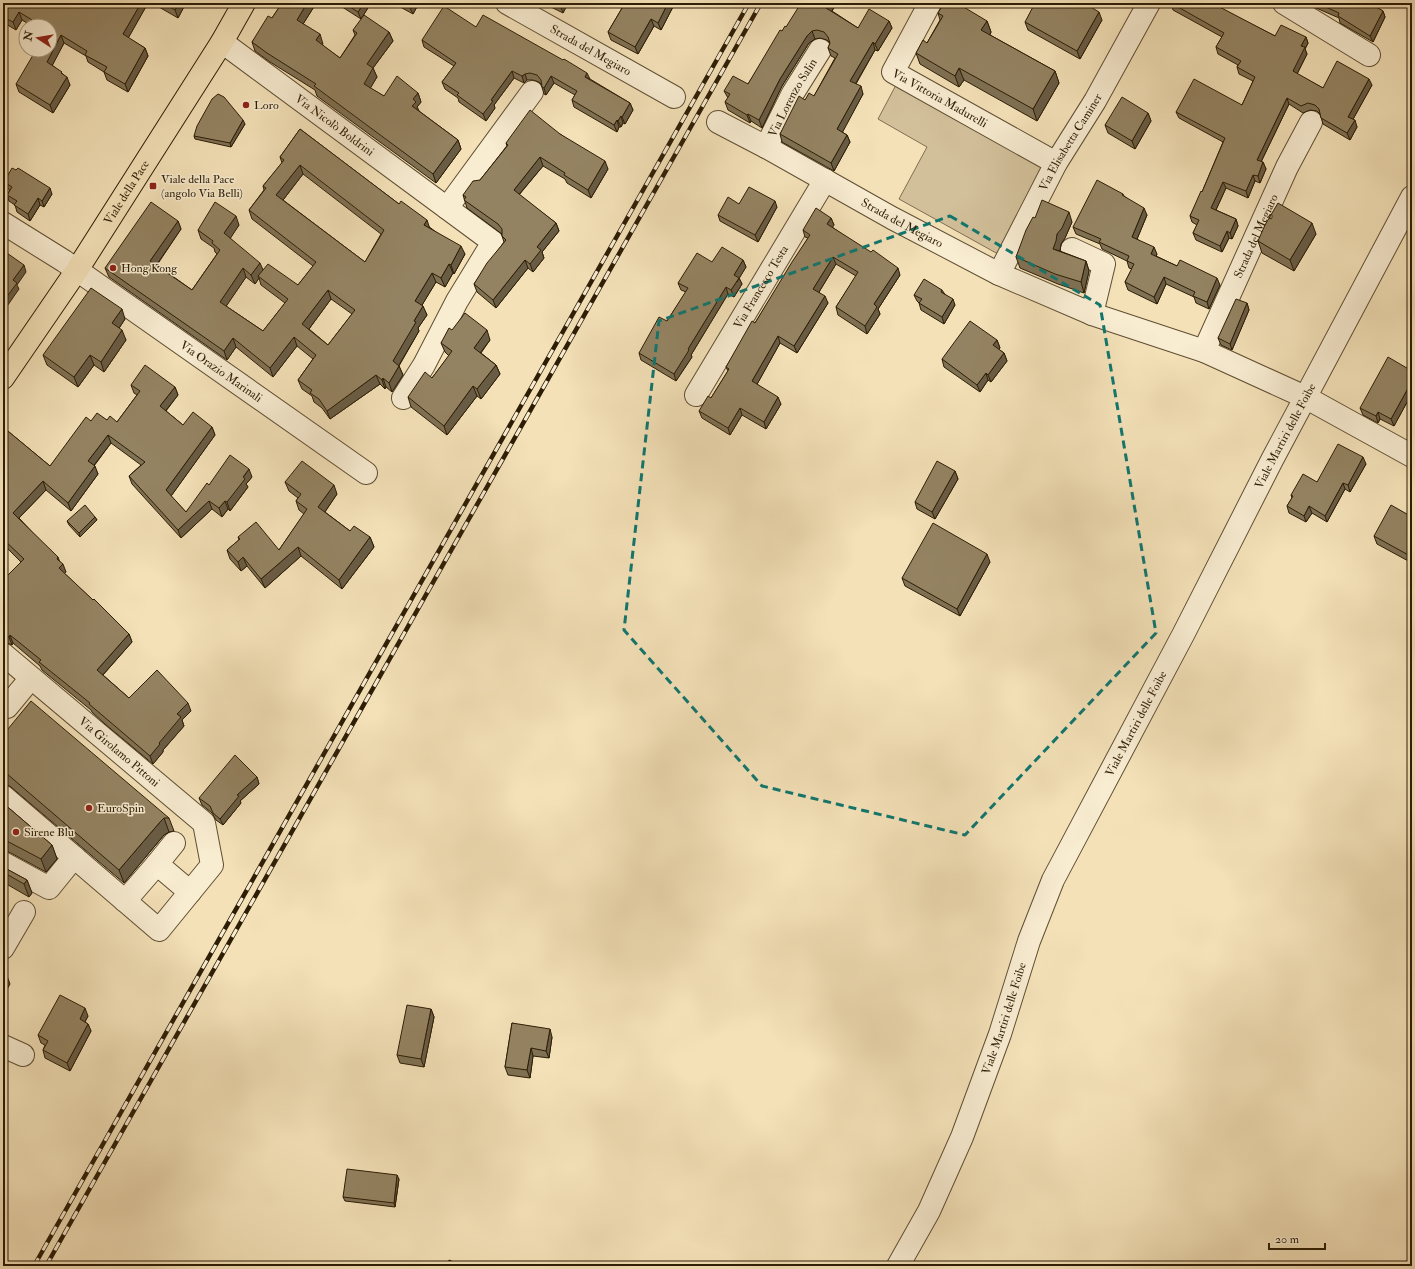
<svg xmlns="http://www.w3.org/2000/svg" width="1415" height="1269" font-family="'IM FELL Double Pica',serif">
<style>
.green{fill:#d2c09a;stroke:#806e50}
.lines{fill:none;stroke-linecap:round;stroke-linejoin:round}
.minor-casing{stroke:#5f4e32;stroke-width:24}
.major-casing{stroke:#2d1d05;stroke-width:24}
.minor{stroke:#f8ecd1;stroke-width:22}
.major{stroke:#f4e1b8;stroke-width:22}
.rail-casing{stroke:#2d1d05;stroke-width:4.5}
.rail{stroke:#f8ecd1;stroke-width:3;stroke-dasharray:9;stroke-linecap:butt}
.wall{fill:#7f7154;stroke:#2d1d05;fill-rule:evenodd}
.shaded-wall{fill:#685c45;stroke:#2d1d05}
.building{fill:#948362;stroke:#2d1d05;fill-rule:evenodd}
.marked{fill:none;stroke:#0f766e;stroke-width:3;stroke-dasharray:8 5;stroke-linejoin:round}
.poi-dot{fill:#8f2418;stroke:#f8ecd1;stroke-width:1.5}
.labels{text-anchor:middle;stroke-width:3;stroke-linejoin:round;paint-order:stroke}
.street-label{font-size:12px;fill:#2d1d05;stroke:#f8ecd1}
.poi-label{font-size:12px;fill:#2d1d05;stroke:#f8ecd1;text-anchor:start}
</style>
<rect width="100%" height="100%" fill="#f4e1b8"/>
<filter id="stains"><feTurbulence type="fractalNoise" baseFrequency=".005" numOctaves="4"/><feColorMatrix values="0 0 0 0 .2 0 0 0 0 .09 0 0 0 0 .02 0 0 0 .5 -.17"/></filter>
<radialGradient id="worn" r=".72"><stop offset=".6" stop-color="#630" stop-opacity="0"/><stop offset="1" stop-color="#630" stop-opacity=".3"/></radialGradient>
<path class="green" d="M896,85L1046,168L998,254L899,199L927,147L878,119Z"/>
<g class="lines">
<defs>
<g id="minor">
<path id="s1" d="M507,3L674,97"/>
<path id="s2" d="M930,3L893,72L1056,163"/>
<path d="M1284,3L1369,55"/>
<path id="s3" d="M222,42L493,242L457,301L424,365L403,398"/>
<path id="s4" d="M718,122L766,147L892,218L999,274L1092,314L1204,351L1305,397L1412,456"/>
<path id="s5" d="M766,147L793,93L820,50"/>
<path d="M447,208L532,92"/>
<path id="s6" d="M3,223L64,261L366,473"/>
<path d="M1072,249L1104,264L1092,314"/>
<path id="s7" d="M999,274L1056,163L1095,101L1149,3"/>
<path id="s8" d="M1204,351L1287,167L1311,122"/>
<path id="s9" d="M696,395L825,180"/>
<path id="s10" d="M3,654L204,823L212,865L159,930L3,796"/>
<path d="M7,707L31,678"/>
<path d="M3,863L49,888L74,857"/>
<path d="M157,864L174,843"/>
<path d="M125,901L157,864L190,892"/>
<path d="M3,948L24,912"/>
<path d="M3,1046L23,1055"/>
<path id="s11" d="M898,1266L929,1211L962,1137L1000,1034L1029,941L1053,880L1184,633L1272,460L1412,197"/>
</g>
<g id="major">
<path id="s12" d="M3,378L77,270L222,42L244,3"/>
</g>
</defs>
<use href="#minor" class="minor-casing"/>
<use href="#major" class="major-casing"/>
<use href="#minor" class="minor"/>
<use href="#major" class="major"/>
<defs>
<path id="rail" d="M34,1266L749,3
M46,1266L761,3"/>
</defs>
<use href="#rail" class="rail-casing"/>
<use href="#rail" class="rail"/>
</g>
<path class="wall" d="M3,3L60,4L61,3H148L128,38L145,48L148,56L128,92L107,80L104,72L88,62L86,56L64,43L52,65L64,75L70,85L53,113L19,92L16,84L50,50V26H32L22,20L16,30L6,24L3,29Z
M152,3H186L178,18Z
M282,3H314L315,5L303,24L323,44L322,45L340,58L355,35L353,30L389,32L393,41L373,68L377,77L370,88L384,96L418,93L421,102L417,107L419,111L458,140L461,149L436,183L317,96L315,90L270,62L255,51L252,42L272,18Z
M336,3H371L361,19Z
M393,3H419L413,14Z
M543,3H568L563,13Z
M625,3H675L661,30L654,26L638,54L611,40L608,32Z
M837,3L832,11L858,28L889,21L892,28L878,51L875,50L856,84L863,94L842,132L847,135L850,142L834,171L782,142L780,134L805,100L814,96L835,58L831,56L828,48L830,43L827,40L820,38L815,39L809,43L782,86L762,128L751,121L750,123L728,110L725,102L728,98L724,91L748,84L782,31Z
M1171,3H1218L1216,6L1275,36L1306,37L1308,43L1305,49L1307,54L1297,74L1323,88L1372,85L1353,119L1357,127L1350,140L1323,124L1320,114L1317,111L1310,110L1303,113L1289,104L1261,162H1263L1266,169L1260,183L1255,181L1248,198L1226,188L1216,210L1236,219L1238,226L1232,239L1229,238L1222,252L1196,240L1193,233L1197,225L1192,222L1190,216L1202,192L1223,142L1179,118L1176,112L1242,105L1253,81L1239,74L1237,67L1238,65L1218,54L1216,47L1222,37L1173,10Z
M1308,3H1377L1375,7L1383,11L1385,17L1373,42L1340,23L1339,18L1314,7Z
M938,13L987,21L991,32L990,35L1055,71L1059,83L1037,121L964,80L959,87L920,64L916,53L927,43L940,20Z
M1102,20L1080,59L1028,30L1025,22Z
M476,27L590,79L630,103L633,110L625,124L623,123L621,127H619L617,132L574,107L572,100L575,95L554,83L546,95L544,94L541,84L539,82L533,80H527L524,83L514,78L494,105L495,108L486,121L459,102L458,98L445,89L442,82L454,66L424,47L422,40Z
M1148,113L1151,121L1135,149L1108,133L1105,125Z
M245,124L231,147L195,139L194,136Z
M300,129L465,254L454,274L453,273L445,287L436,282L422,305L427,315L418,328L419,331L399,366L403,375L392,392L386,387L385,389L380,384L330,419L322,408L314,402L312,396L302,389L298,380L313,359L297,346L273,377L236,347L227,360L109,277L105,268L178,221L181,229L157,265L192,290L217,254L215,252L214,248L201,239L198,230L239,225L230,238L263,270L298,285L313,266L252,219L249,210L264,190L263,186L282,163L280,157ZM303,174L381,234L365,262L283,200ZM246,277L255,284L259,278L261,285L285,303L263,331L226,306ZM331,299L352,314L328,345L309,329Z
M560,134L608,169L591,198L567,183L565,179L543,166L519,195L556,223L559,231L542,252L544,258L533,272L528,268L496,308L477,292L474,284L504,242L502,236V234L467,208L463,195L480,180L507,146L506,143Z
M4,182L52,194L44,207L40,205L30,221L17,212L15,205L9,201L7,195L10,190L7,188Z
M1123,194L1124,196L1147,215L1137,239L1157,254L1156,256L1177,266L1220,285L1209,309L1196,303L1194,297L1166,284L1157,304L1128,290L1125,282L1132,269L1129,268L1127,261L1102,249L1100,244L1076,234L1073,227Z
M739,204L777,207L758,242L720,221L718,215Z
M831,218L834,225L832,227L900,275L878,309L880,314L867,334L838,315L836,307L856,276L836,264L819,292L828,303L797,353L780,343L757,384L781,404L766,429L742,415L730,435L702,418L699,411L711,398L728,371L726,367L755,323L808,238L805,237L803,230Z
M1035,218L1072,222L1065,238L1061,244L1060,251L1086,261L1089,271L1084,293L1058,284L1020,268L1016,257Z
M1316,234L1294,271L1262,253L1258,241Z
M743,260L746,267L739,278L742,284L734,297L728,294L691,355L692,357L676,381L641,360L639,353L667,321L686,292L681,290L678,283L712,262Z
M942,290L944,293L955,305L944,324L921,310L919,303L917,301L914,295Z
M1247,303L1249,310L1232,350L1221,345L1218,338Z
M125,319L119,328L126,340L104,372L94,365L78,387L47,365L43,355Z
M452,330L490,340L481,353L496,365L500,374L481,399L477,396L447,435L411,407L408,397L432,378L449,356L445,352L441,343Z
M997,340L1000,348L998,349L1004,353L1007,361L991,382L988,380L980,392L944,367L942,359Z
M1412,371V393L1394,426L1380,419L1378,423L1363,415L1360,408Z
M131,385L175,387L178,395L166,411L183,425L212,427L215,435L171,496L186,512L209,485L252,477L246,484L248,487L230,511L228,509L222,517L212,509L181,538L132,484L129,476L141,465L111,443L94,466L98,474L71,511L46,490L19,518L59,561L66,572L64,573L129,634L132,642L103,675L129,698L191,711L182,720L184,726L163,750V752L153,764L105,724L92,712L91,710L42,670L40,666L13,643L12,645L3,641V580L21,562L3,544V427L50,466L91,421L107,420L117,422L137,395L134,393Z
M1366,464L1350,492L1345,489L1327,522L1312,513L1306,522L1289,513L1287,506L1292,498L1291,495L1317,482Z
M955,471L958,479L935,519L917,509L915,502Z
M285,482L337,494L325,512L350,531L370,537L374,547L342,589L301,556L265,588L247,566L241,571L230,559L227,550L239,540L238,537L279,550L304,514L299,510L296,501L298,498L289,491Z
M95,517L97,520L80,537L69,525L67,521Z
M1412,517V563L1377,544L1374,536Z
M990,562L960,616L905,586L902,578Z
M3,735L169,818L174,831L169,832L164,835L124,883L11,787L6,784H3Z
M257,777L259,784L240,801L241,803L223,825L216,820L212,813L202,805L199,798Z
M3,803L52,845L57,859L46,872L9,852L3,851Z
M3,867L27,880L32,893L29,897L3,882Z
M431,1009L434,1017L424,1067L400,1063L397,1055Z
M88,1016L85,1022L88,1024L91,1031L70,1071L45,1058L43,1050L45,1045L41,1043L38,1035Z
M512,1023L552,1037L549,1058L533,1056L530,1078L508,1075L505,1067Z
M399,1179L395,1207L345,1201L343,1197Z"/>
<path class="shaded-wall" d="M141,3H148L126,42L123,34Z
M179,3H186L178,18L175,10Z
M307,3H314L315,5L300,29L297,20Z
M364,3H371L361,19L358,12Z
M413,3H419L413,14L410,8Z
M561,3H568L563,13L560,5Z
M668,3H675L661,30L658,23Z
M829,3H837L829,15L826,8Z
M1212,3H1218L1214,10Z
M1372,3H1377L1373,11L1371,4Z
M1383,11L1385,17L1373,42L1370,36Z
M19,12L22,20L16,30L13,22Z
M1099,12L1102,20L1080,59L1077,51Z
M3,17L6,24L3,29Z
M651,19L654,26L638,54L635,47Z
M889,21L892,28L878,51L875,44Z
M987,21L991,32L986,42L981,30Z
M812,31L815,39L809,43L782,86L762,128L759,120L780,79L807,36Z
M389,32L393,41L373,68L377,77L367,94L364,84L367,64Z
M320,34L323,44L319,50L316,40Z
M61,35L64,43L50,70L47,62Z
M1306,37L1308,43L1305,49L1307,54L1295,78L1293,71L1301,46Z
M873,42L875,50L853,88L850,81Z
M145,48L148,56L128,92L125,84Z
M959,68L964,80L959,87L955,76Z
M512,71L514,78L494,105L495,108L486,121L483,114L491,100Z
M1055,71L1059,83L1037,121L1033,109Z
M587,73L590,79L585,77Z
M525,74L527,80L524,83L522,76Z
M551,76L554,83L546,95L544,88Z
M67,77L70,85L53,113L50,105Z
M1369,79L1372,85L1351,123L1348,117Z
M861,86L863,94L840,137L837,129Z
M418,93L421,102L417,107L419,111L412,106L413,99Z
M1287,98L1289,104L1259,166L1257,160Z
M630,103L633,110L625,124L622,117Z
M1148,113L1151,121L1135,149L1132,141Z
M748,114L751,121L750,123L747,115Z
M621,116L623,123L621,127L618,121Z
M243,120L245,124L231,147L230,143Z
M617,120L619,127L617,132L614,125Z
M1355,120L1357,127L1350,140L1347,133Z
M847,135L850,142L834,171L831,163Z
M458,140L461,149L436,183L433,174Z
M540,157L543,166L516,198L514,190Z
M605,161L608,169L591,198L588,190Z
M1263,162L1266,169L1260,183L1258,176Z
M300,165L303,174L280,204L276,195Z
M1253,175L1255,181L1248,198L1246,191Z
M1223,182L1226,188L1214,214L1211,208Z
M50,188L52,194L44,207L42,201Z
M38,198L40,205L30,221L28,214Z
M775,201L777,207L758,242L755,235Z
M1144,208L1147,215L1135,244L1132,237Z
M1069,212L1072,222L1065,238L1061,244L1060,251L1053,249L1057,234Z
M236,216L239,225L228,242L224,233Z
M831,218L834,225L830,231L827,224Z
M1236,219L1238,226L1232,239L1230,233Z
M427,220L430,229L424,225Z
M178,221L181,229L153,270L150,261Z
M556,223L559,231L542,252L544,258L533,272L530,264L537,247Z
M1312,223L1316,234L1294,271L1290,260Z
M1227,231L1229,238L1222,252L1220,246Z
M461,246L465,254L454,274L451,265Z
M1154,247L1157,254L1154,261L1151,254Z
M833,257L836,264L816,297L813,289Z
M525,260L528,268L496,308L493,300Z
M743,260L746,267L737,282L734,275Z
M1086,261L1089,271L1084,293L1081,282Z
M260,263L264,272L258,276L259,278L255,284L251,275Z
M449,264L453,273L445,287L441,278Z
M24,265L26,272L17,285L19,289L3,312V302L13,280Z
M243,268L246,277L223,311L220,302Z
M898,268L900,275L878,309L880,314L867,334L865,326L874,304Z
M432,273L436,282L419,310L415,301Z
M1164,277L1166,284L1157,304L1154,297Z
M739,278L742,284L734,297L731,290Z
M1217,278L1220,285L1209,309L1207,302Z
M726,287L728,294L691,355L692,357L676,381L674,374L688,349Z
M328,290L331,299L306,333L302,324Z
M825,296L828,303L797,353L794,346Z
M953,299L955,305L944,324L942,317Z
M1247,303L1249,310L1232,350L1230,344Z
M423,306L427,315L418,328L419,331L396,370L393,361L414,321Z
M122,309L125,319L116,333L112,323Z
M122,330L126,340L104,372L101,362Z
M487,330L490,340L477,357L474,348Z
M778,336L780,343L755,388L752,381Z
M294,337L297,346L273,377L270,368Z
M233,338L236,347L227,360L224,351Z
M997,340L1000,348L996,353L993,345Z
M1004,353L1007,361L991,382L988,375Z
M90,355L94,365L78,387L74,377Z
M496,365L500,374L481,399L477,389Z
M399,366L403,375L392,392L389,383Z
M986,373L988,380L980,392L977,385Z
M376,375L380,384L330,419L327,411Z
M383,378L386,387L385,389L382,380Z
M1412,381V393L1394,426L1391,419Z
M473,386L477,396L447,435L444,426Z
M175,387L178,395L163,414L160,406Z
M778,397L781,404L766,429L764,422Z
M740,408L742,415L730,435L728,428Z
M1378,412L1380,419L1378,423L1376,416Z
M212,427L215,435L169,499L166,490Z
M108,435L111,443L91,469L88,461Z
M1363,457L1366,464L1350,492L1348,485Z
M95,466L98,474L71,511L68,503Z
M249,469L252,477L246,484L248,487L230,511L227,502Z
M955,471L958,479L935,519L932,512Z
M43,481L46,490L16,521L13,513Z
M1343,483L1345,489L1327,522L1325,516Z
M334,485L337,494L322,516L318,507Z
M209,501L212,509L181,538L178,530Z
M225,501L228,509L222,517L219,508Z
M1309,506L1312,513L1306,522L1304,516Z
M95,517L97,520L80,537L79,533Z
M370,537L374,547L342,589L339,580Z
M298,547L301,556L265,588L261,579Z
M987,554L990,562L960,616L957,609Z
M58,557L61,565L63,564L66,572L62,576L59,568L57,559Z
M243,557L247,566L241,571L238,562Z
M129,634L132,642L100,678L97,670Z
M10,635L13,643L12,645L9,637Z
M188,703L191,711L182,720L184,726L163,750V752L153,764L150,756L177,714Z
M257,777L259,784L240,801L241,803L223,825L220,819L237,795Z
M164,818L169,832L164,835L124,883L119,870L160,822Z
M52,845L57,859L46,872L41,859Z
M27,880L32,893L29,897L24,884Z
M7,976L10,984L3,997V984Z
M85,1008L88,1016L82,1027L80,1019Z
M431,1009L434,1017L424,1067L421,1059Z
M88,1024L91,1031L70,1071L67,1063Z
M550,1029L552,1037L549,1058L546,1051Z
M531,1048L533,1056L530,1078L527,1070Z
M397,1175L399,1179L395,1207L394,1203Z
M3,1212L5,1218L3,1222Z"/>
<path class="building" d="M3,3H58L60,4L61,3H141L123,34L145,48L125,84L104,72L107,67L85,55L87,51L61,35L47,62L62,72L61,73L67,77L50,105L16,84L36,50H50V26H42L19,12L13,22L3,17Z
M163,3H179L175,10Z
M282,3H307L297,20L320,34L316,40L340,58L357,33L353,30L364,15L389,32L367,64L373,68L364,84L384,96L397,76L418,93L413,99L416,102L412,106L458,140L433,174L314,86L316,84L267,53L252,42L268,16L272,18Z
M344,3H364L358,12Z
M402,3H413L410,8Z
M555,3H561L560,5Z
M625,3H668L658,23L651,19L635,47L608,32Z
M801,3H829L826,8L858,28L869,9L889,21L875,44L873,42L850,81L861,86L837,129L847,135L831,163L780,134L799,96L805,100L809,93L814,96L838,54L828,48L830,43L828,37L824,32L817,30L812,31L807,36L780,79L759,120L748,114L747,115L725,102L730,94L724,91L733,76L748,84L780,30L782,31L785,26L786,27Z
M944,3H957L987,21L981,30L1055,71L1033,109L959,68L955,76L916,53L923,40L927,43L943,16L938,13Z
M1035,3H1084L1099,12L1077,51L1025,22Z
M1171,3H1212L1275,36L1281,25L1306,37L1301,46L1305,47L1293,71L1323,88L1337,61L1369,79L1348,117L1355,120L1347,133L1321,118L1319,109L1315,105L1308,103L1301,106L1287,98L1257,160L1263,162L1258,176L1253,175L1246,191L1223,182L1211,208L1236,219L1230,233L1227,231L1220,246L1193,233L1199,220L1190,216L1201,191L1202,192L1225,138L1176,112L1194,79L1242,105L1255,77L1237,67L1241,61L1216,47L1224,33Z
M1317,3H1372L1371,4L1383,11L1370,36L1338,16L1339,13Z
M444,6L476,27L483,15L563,60L564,59L587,73L585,77L630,103L622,117L621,116L618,121L617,120L614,125L572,100L577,91L551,76L544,88L542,87L541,80L537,75L530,73L525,74L522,76L512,71L491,100L493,101L483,114L457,95L459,93L442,82L456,63L422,40Z
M218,94L224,97L243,120L230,143L194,136L197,126L212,99Z
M1122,97L1148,113L1132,141L1105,125Z
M530,110L560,134L605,161L588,190L564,175L565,173L540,157L514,190L556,223L537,247L541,250L530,264L525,260L493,300L474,284L487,263L506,240L502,236V229L498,224L464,200L466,197L463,195L473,181L480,180L508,145L506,143Z
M300,129L399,204L401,201L427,220L424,225L461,246L451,265L449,264L441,278L432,273L415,301L423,306L414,321L416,322L393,361L399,366L389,383L383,378L382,380L376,375L327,411L319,399L310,393L312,390L298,380L316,355L294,337L270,368L233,338L224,351L105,268L151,202L178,221L150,261L192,290L220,250L212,243L213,241L198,230L215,202L236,216L224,233L260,263L251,275L243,268L220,302L263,331L288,299L258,276L268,264L298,285L316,262L249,210L266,188L263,186L284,160L280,157ZM300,165L384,230L365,262L276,195ZM328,290L355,310L328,345L302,324Z
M12,168L16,170L18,168L50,188L42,201L38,198L28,214L14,205L17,201L7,195L12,187L4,182Z
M1097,180L1123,194L1122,195L1144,208L1132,237L1154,247L1151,254L1177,266L1180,260L1217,278L1207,302L1193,296L1195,292L1164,277L1154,297L1125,282L1134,264L1127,261L1129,256L1099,242L1101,239L1073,227Z
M749,187L775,201L755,235L718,215L728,197L739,204Z
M1042,200L1069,212L1062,228L1057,234L1056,241L1053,249L1086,261L1081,282L1055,274L1016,257L1026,230L1033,217L1035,218Z
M1278,203L1312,223L1290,260L1258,241L1265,225Z
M816,208L831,218L827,224L871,252L873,250L898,268L874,304L877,307L865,326L836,307L858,272L833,257L813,289L825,296L794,346L778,336L752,381L778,397L764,422L740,408L728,428L699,411L708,396L711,398L729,369L726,367L752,321L755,323L792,262L810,235L803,230Z
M722,247L743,260L734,275L739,278L731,290L726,287L688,349L689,350L674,374L639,353L659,317L667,321L688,288L678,283L697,253L712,262Z
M4,251L24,265L13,280L17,283L3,302V253Z
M924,279L942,290L941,292L953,299L942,317L919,303L922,299L914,295Z
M91,288L122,309L112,323L122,330L101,362L90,355L74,377L43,355Z
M1236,299L1247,303L1230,344L1218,338Z
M465,313L487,330L474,348L496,365L477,389L473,386L444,426L408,397L425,372L432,378L452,351L441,343L449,328L452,330Z
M970,321L997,340L993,345L1004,353L988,375L986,373L977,385L942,359Z
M1388,357L1412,371V381L1391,419L1378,412L1376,416L1360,408Z
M145,365L175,387L160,406L183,425L193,412L212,427L166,490L186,512L207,483L209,485L230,455L249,469L243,477L245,479L227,502L225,501L219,508L209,501L178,530L129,476L145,462L108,435L88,461L95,466L68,503L43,481L13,513L58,557L57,559L63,564L59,568L93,600L94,599L129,634L97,670L129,698L157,670L188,703L177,714L181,717L159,743L160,744L150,756L102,715L89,704L90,703L39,662L41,660L10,635L9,637L3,634V580L24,559L3,539V427L50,466L86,417L91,421L97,413L107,420L110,416L117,422L140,391L131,385Z
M1338,444L1363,457L1348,485L1343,483L1325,516L1309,506L1304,516L1287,506L1293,496L1291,495L1303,474L1317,482Z
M302,461L334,485L318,507L350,531L354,526L370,537L339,580L298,547L261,579L243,557L238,562L227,550L240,539L238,537L256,522L279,550L307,509L296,501L301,494L285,482Z
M937,461L955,471L932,512L915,502Z
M85,505L95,517L79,533L67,521Z
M1391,505L1412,517V557L1374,536Z
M933,523L987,554L957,609L902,578Z
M31,701L169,818H164L160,822L119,870L6,773L3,772V735Z
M235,755L257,777L237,795L239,796L220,819L213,813L210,806L199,798Z
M3,803L52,845L41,859L3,839Z
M3,867L27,880L24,884L3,872Z
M3,974L7,976L3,984Z
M60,995L85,1008L80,1019L88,1024L67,1063L43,1050L48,1041L38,1035Z
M407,1005L431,1009L421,1059L397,1055Z
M512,1023L550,1029L546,1051L531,1048L527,1070L505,1067Z
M347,1169L397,1175L394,1203L343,1197Z
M449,1260L463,1266H447Z"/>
<path class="marked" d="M950,216L1100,305L1156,633L965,835L762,786L624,630L659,321Z"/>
<g class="poi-dot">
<circle cx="246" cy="105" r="4"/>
<rect x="149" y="182" width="8" height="8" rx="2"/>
<circle cx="113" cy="268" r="4"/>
<circle cx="89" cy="808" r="4"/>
<circle cx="16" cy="832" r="4"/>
</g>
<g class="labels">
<g class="street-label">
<text dy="4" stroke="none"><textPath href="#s1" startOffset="96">Strada del Megiaro</textPath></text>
<text dy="4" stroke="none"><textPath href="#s2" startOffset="132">Via Vittoria Madurelli</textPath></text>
<text dy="4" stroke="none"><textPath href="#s5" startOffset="56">Via Lorenzo Salin</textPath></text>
<text dy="4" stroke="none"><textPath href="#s3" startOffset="140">Via Nicolò Boldrini</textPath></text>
<text dy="4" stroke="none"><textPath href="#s7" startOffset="150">Via Elisabetta Caminer</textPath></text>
<text dy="4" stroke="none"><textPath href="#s12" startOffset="223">Viale della Pace</textPath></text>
<text dy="4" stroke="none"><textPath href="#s4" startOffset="210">Strada del Megiaro</textPath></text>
<text dy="4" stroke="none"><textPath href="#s8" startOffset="126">Strada del Megiaro</textPath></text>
<text dy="4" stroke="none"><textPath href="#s9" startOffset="126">Via Francesco Testa</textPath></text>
<text dy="4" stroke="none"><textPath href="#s6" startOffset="264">Via Orazio Marinali</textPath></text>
<text dy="4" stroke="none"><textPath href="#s11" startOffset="918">Viale Martiri delle Foibe</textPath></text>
<text dy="4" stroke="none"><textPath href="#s11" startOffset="594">Viale Martiri delle Foibe</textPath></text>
<text dy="4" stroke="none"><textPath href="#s10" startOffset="152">Via Girolamo Pittoni</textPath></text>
<text dy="4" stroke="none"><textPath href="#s11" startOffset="270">Viale Martiri delle Foibe</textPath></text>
</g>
<g class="poi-label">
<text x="254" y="109">Loro</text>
<text x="161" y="183">Viale della Pace<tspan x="161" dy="14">(angolo Via Belli)</tspan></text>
<text x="121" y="272">Hong Kong</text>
<text x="97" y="812">EuroSpin</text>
<text x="24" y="836">Sirene Blu</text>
</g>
</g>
<rect width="1415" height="1269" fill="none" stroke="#f4e1b8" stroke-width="16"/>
<rect x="4" y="4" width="1407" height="1261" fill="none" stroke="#2d1d05" stroke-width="2"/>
<rect x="8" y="8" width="1399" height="1253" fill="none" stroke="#2d1d05"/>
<g transform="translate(38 38) rotate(282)"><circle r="19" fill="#f8ecd1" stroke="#a7997f"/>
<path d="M0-3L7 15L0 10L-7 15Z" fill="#8f2418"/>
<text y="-6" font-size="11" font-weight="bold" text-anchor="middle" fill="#2d1d05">N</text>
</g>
<path d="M1269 1243v6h56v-6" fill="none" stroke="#2d1d05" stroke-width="2"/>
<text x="1275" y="1243" font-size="12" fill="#2d1d05" stroke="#f8ecd1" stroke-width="3" paint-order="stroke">20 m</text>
<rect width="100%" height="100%" filter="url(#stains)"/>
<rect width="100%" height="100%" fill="url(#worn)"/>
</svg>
